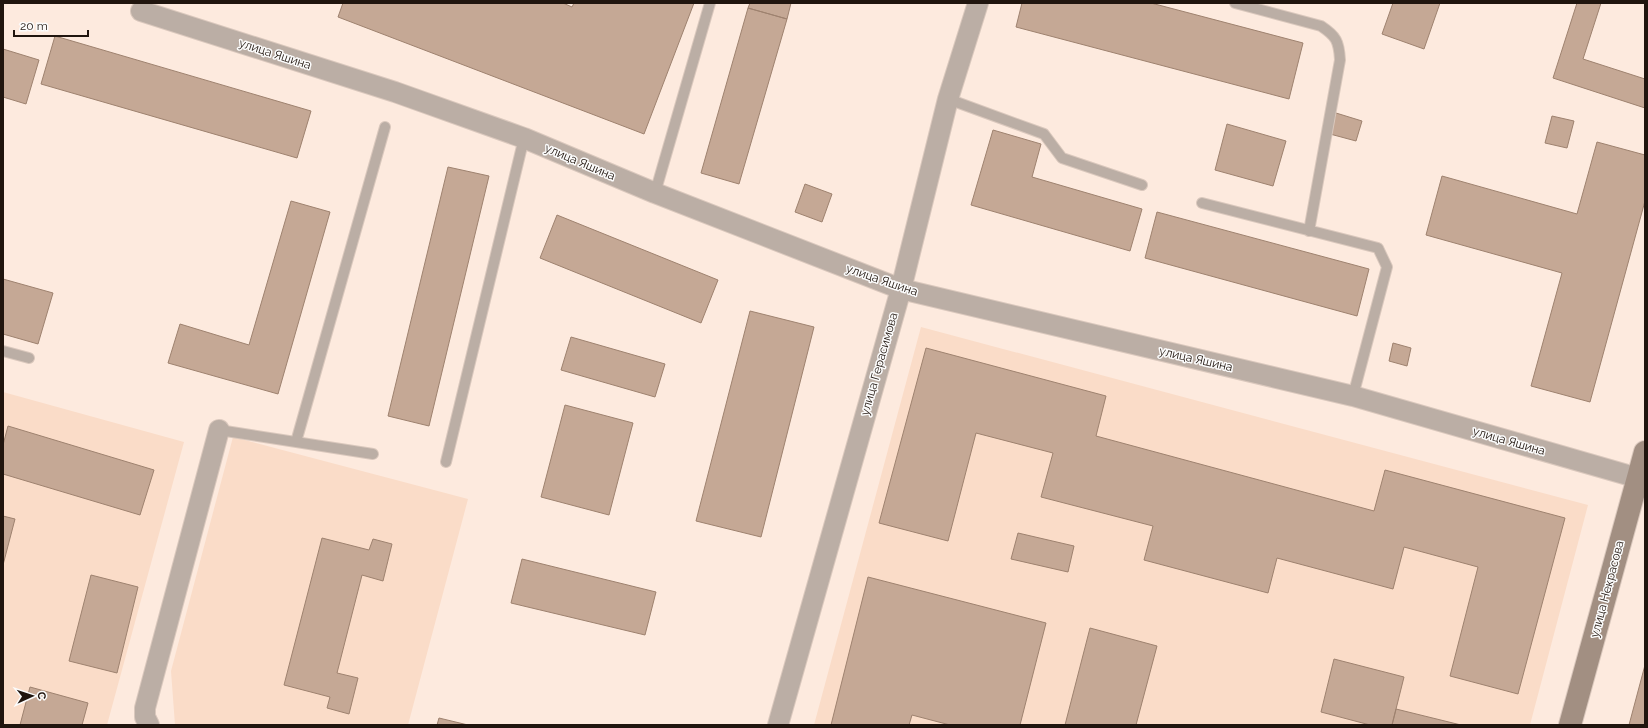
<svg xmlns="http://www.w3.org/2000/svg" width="1648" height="728" font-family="Raleway,sans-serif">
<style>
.built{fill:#fadcc8}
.building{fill:#c5a895;stroke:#9e826f}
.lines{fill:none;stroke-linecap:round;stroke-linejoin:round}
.lane-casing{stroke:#dac8bd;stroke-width:12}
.street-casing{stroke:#dac8bd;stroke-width:22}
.secondary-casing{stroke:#dac8bd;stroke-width:24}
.lane{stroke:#bbaea5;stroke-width:10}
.street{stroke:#bbaea5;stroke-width:20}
.secondary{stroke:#a28f82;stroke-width:22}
.labels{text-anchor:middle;stroke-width:3;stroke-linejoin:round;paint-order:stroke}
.street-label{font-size:12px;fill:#20150e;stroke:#fcfcfc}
</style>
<rect width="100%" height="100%" fill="#fdeade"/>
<path class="built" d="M921,327L1588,505L1530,725H814Z
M3,392L184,442L107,725H3Z
M233,437L468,499L408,725H175L171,671Z"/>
<path class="building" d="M343,3H563L572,7L574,3H694L644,134L338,17Z
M750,3H791L787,19L748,8Z
M1022,3H1151L1303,43L1289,99L1016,27Z
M1393,3H1440L1424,49L1382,34Z
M1577,3H1601L1583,59L1645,79V108L1553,78Z
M748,8L787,19L739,184L701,173Z
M55,36L311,111L297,158L41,84Z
M3,49L39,60L26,104L3,97Z
M1336,113L1362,121L1356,141L1330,134Z
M1552,116L1574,121L1567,148L1545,143Z
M1227,124L1286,141L1273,186L1215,170Z
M993,130L1041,144L1032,177L1142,209L1130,251L971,205Z
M1597,142L1645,155V201L1590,402L1531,386L1562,273L1426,235L1442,176L1577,214Z
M448,167L489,176L429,426L388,416Z
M805,184L832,194L822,222L795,212Z
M291,201L330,212L278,394L168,363L180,324L249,345Z
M1157,212L1369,269L1357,316L1145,258Z
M557,215L718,280L701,323L540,258Z
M3,279L53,293L38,344L3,334Z
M750,311L814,327L761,537L696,521Z
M571,337L665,364L655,397L561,370Z
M1393,343L1411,348L1407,366L1389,361Z
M926,348L1106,396L1096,436L1374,511L1385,470L1565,518L1518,694L1450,676L1478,567L1404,547L1393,589L1277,558L1268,593L1144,560L1153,526L1041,497L1053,453L976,433L948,541L879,523Z
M565,405L633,423L609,515L541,497Z
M8,426L154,470L140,515L3,474V445Z
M3,516L15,519L3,565Z
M1018,533L1074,546L1068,572L1011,559Z
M322,538L369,550L373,539L392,544L383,581L362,575L337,673L358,678L349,714L327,708L330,697L284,685Z
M522,559L656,592L645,635L511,603Z
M91,575L138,587L117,673L69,661Z
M868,577L1046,623L1020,725H950L912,715L909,725H831Z
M1090,628L1157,646L1136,725H1065Z
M1334,659L1404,677L1392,725H1370L1321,712Z
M1645,665V725H1629Z
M30,687L88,703L82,725H20Z
M1396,709L1461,725H1392Z
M439,718L468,725H437Z"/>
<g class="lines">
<defs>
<path id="lane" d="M1235,3L1321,26C1336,36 1339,41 1340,60L1309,231
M948,99L1044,134L1062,158L1142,185
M655,193L710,3
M1202,203L1378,248L1387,267L1353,396
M3,351L29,358
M219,430L373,454
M296,442L385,127
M446,462L524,138"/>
<path id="street" d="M141,11L395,92L524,138L655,193L901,289L1353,396L1645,480
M149,725L145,717V708L219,430
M778,725L901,289L948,99L978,3"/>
<path id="secondary" d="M1570,725L1645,452"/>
</defs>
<use href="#lane" class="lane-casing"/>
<use href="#street" class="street-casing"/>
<use href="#secondary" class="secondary-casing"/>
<use href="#lane" class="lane"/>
<use href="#street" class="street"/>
<use href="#secondary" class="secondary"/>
</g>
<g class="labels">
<g class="street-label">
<text transform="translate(275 54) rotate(18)" y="4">улица Яшина</text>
<text transform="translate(580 162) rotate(23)" y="4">улица Яшина</text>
<text transform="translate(882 280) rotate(19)" y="4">улица Яшина</text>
<text transform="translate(1196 359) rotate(13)" y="4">улица Яшина</text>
<text transform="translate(879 364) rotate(-74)" y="4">улица Герасимова</text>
<text transform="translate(1509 441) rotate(16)" y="4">улица Яшина</text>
<text transform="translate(1607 589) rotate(-75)" y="4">улица Некрасова</text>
</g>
</g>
<rect width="1648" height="728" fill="none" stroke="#20150e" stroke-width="8"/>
<g transform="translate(32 696) rotate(87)" stroke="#fcfcfc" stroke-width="3" paint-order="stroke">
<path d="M0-3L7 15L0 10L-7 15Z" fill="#20150e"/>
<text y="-6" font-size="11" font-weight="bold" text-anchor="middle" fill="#20150e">С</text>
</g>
<path d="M14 30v6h74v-6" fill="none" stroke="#20150e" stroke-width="2"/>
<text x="20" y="30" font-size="12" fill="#20150e" stroke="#fcfcfc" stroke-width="3" paint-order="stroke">20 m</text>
</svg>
